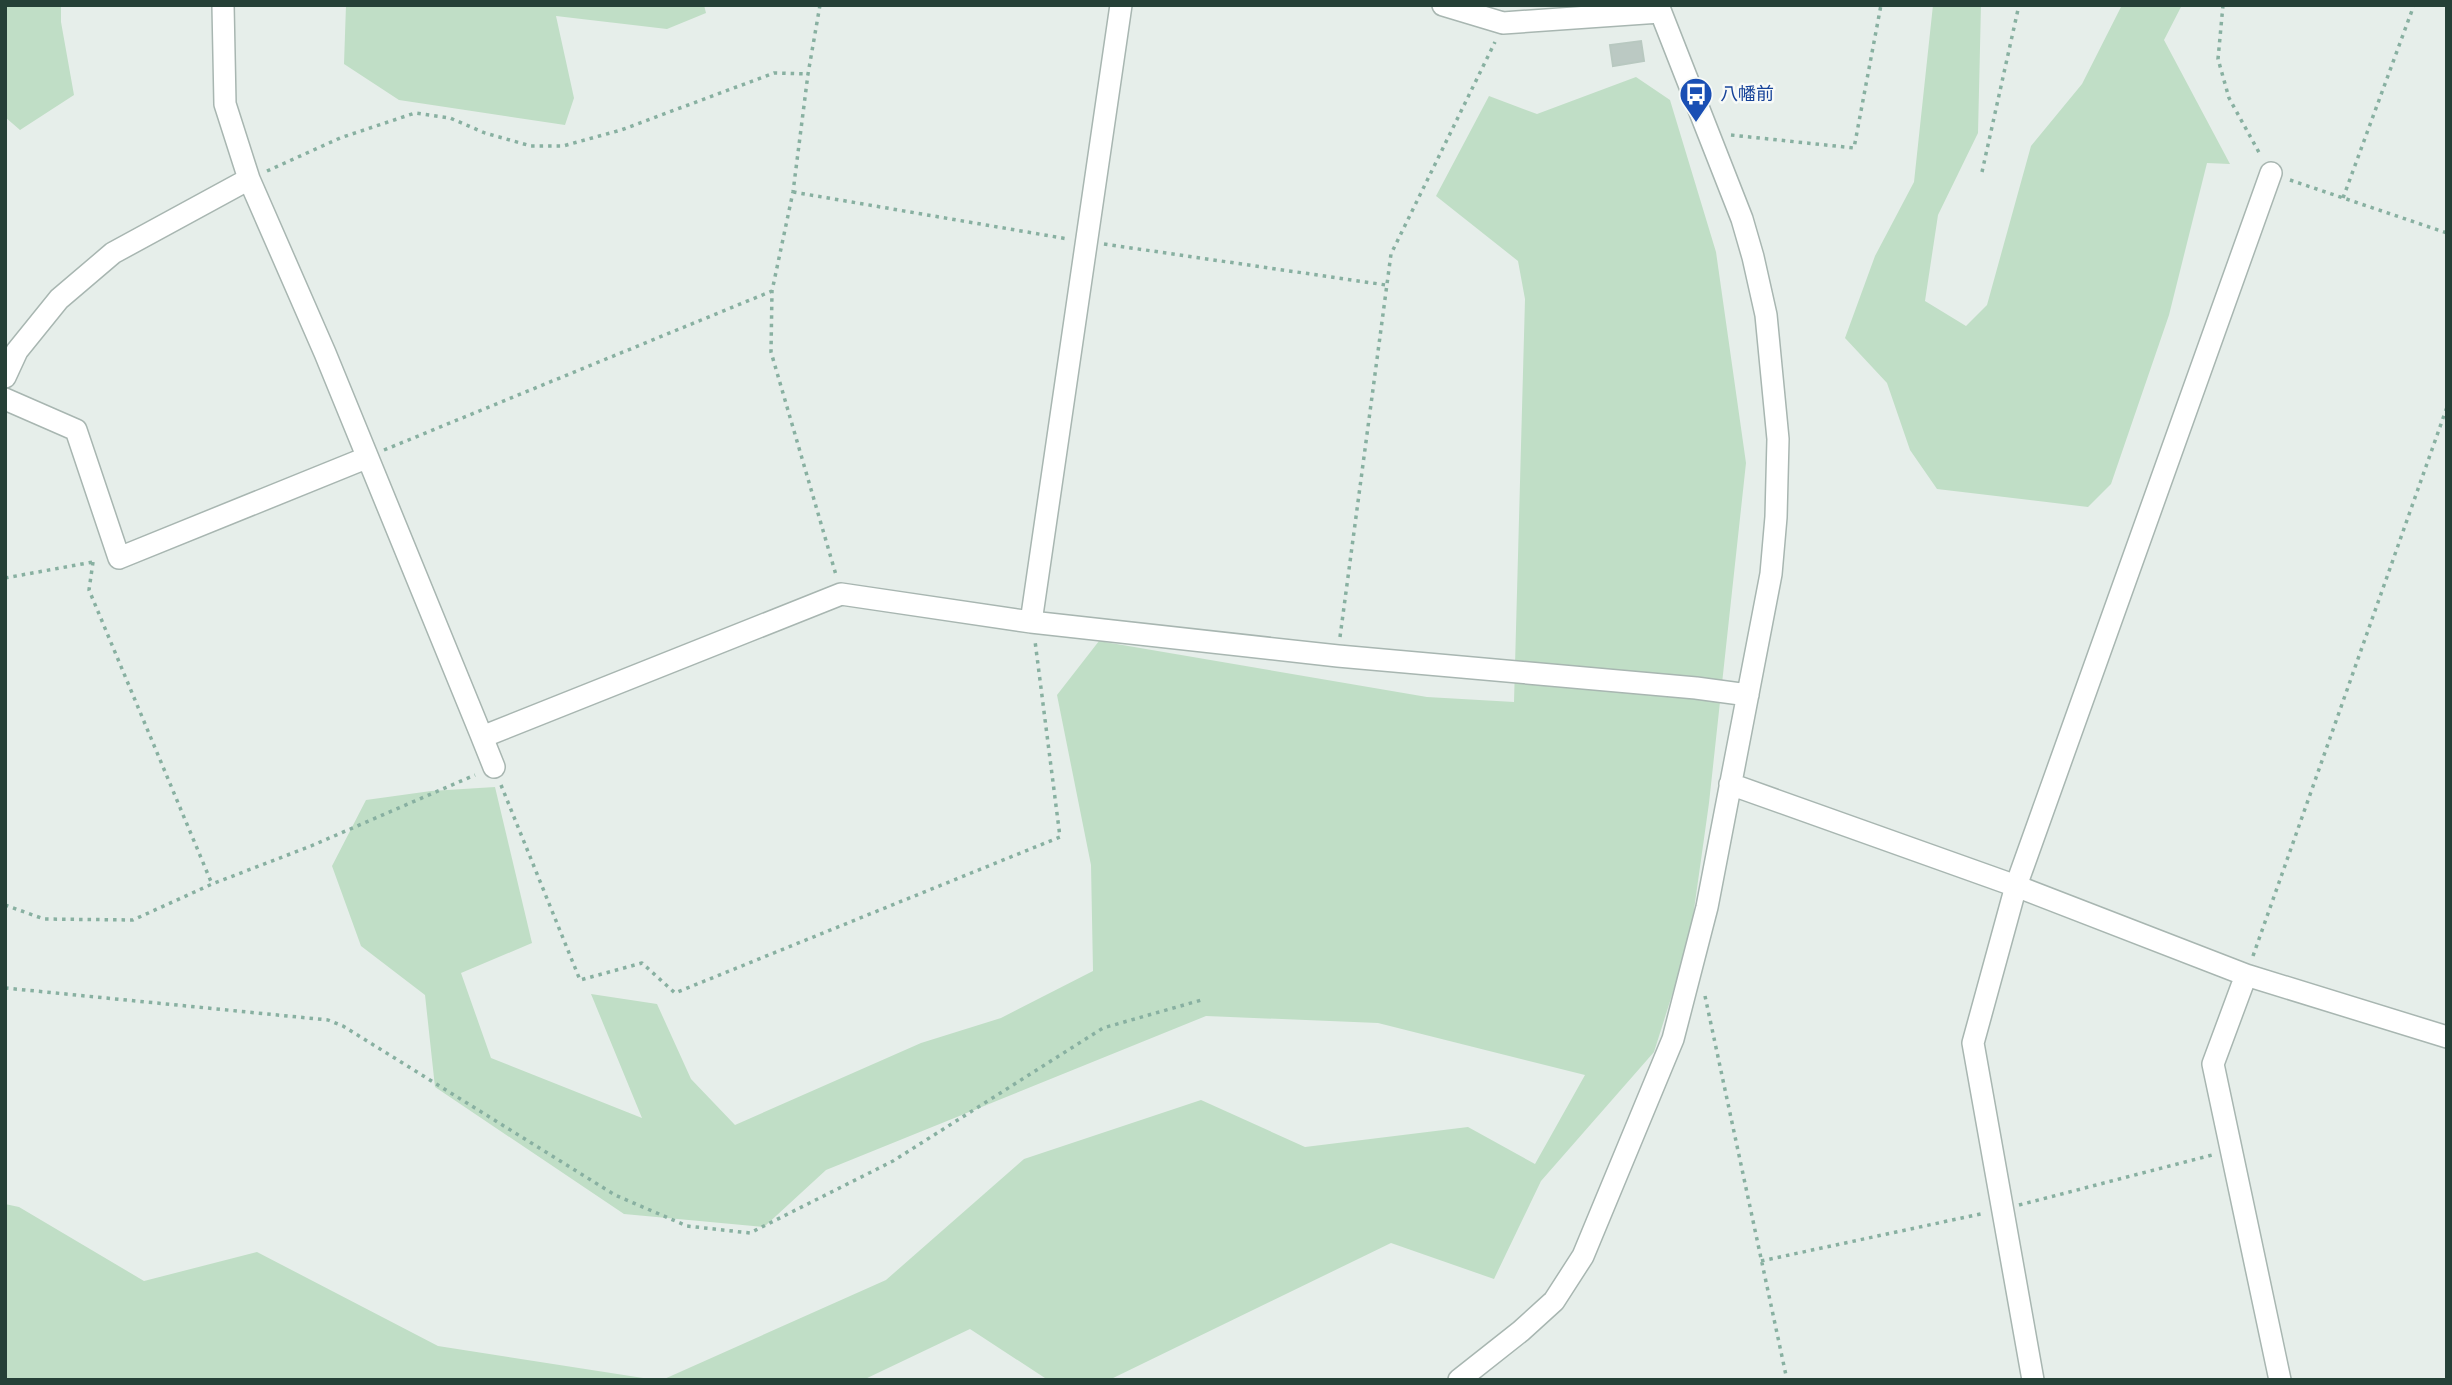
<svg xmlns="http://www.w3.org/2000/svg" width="2452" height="1385" font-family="'PT Sans','Noto Sans JP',sans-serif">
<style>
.green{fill:#c0dec6}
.building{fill:#bbc9c3;stroke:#b8c8c0;stroke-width:2}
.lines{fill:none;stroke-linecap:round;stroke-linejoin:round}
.minor-casing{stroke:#a8b6b1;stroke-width:24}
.path{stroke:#88b0a1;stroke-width:3.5;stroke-dasharray:3.5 5;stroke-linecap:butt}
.minor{stroke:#fff;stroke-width:21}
.labels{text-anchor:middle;stroke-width:5;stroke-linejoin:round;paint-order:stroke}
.transit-label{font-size:18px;fill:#164399;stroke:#f7faf8;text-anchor:start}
</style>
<rect width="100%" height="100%" fill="#e6eeea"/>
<path class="green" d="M5,5H61V22L74,95L20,130L5,117Z
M346,5H704L706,13L667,29L556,16L574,98L565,125L399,100L344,64Z
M1933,5H1981L1978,133L1938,215L1925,301L1966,326L1987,305L2031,146L2082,84L2122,5H2182L2164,40L2230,164L2207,163L2169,315L2111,484L2088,507L1937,489L1910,450L1887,383L1845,338L1875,256L1914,182Z
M1636,77L1670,100L1716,252L1746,463L1709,803L1690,938L1654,1052L1541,1181L1494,1279L1391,1243L1109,1380H1048L970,1329L863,1380H662L886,1280L1024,1159L1201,1100L1305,1147L1468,1127L1535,1164L1585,1075L1378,1023L1206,1016L826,1170L764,1227L624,1214L435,1087L425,995L361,946L332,866L366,800L431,791L495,787L532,943L461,973L491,1058L642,1118L591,994L657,1004L691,1079L735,1125L921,1043L1001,1018L1093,971L1091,865L1057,695L1099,641L1427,697L1514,702L1525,299L1518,261L1436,196L1489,96L1537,114Z
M5,1204L19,1207L144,1281L257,1252L438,1346L656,1380H5Z"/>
<path class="building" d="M1641,41L1644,61L1613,66L1610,45Z"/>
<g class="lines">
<defs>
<path id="minor" d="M223,5L225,104L249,179
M1443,5L1503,23L1660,12
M5,377L17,351L59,299L113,253L249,179L325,353L482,737L841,594L1031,622L1338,656L1696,688L1748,695
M5,399L76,430L119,558L366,458
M1031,622L1121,5
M482,737L494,767
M1730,784L2016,886L2246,975L2447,1037
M2246,975L2213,1064L2280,1380
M1459,1380L1521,1331L1554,1301L1583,1256L1673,1039L1707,907L1771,574L1776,517L1778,439L1766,315L1753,257L1742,219L1658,5
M2033,1380L1973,1043L2016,886L2271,173"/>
</defs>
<use href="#minor" class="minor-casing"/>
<path class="path" d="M820,5L808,74L793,192L772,291L771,352L836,575
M2223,5L2218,59L2229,98L2261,156
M1731,135L1854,148L1881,5
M267,171L340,138L415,113L450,118L485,133L531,146H563L621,130L774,73L808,74
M1982,172L2019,5
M2290,180L2447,233
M793,192L1068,239
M2343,198L2414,5
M1104,244L1386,285
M384,450L772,291
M93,562L89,590L212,884
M5,578L93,562
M1340,637L1391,254L1495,42
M501,785L580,980L642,963L675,993L1060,837L1035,641
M5,905L44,919L133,920L212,884L311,846L475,775
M2253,956L2447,407
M5,988L328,1020L343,1026L615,1195L687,1226L750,1233L893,1161L1103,1028L1205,999
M1705,996L1787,1380
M2019,1205L2212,1155
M1761,1261L1985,1213"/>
<use href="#minor" class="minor"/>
</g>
<defs>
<symbol id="bus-pin" viewBox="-11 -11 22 30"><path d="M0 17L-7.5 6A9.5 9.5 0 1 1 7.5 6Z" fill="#1a4fb4" stroke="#f7faf8"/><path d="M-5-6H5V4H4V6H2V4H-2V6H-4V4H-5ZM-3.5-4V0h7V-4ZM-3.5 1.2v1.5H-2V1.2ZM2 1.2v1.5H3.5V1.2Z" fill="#fff"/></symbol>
</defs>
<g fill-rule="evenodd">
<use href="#bus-pin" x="1677" y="75" width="38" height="52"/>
</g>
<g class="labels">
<g class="transit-label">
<text x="1720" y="100">八幡前</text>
</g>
</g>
<rect width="2452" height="1385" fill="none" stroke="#254037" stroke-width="14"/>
</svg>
